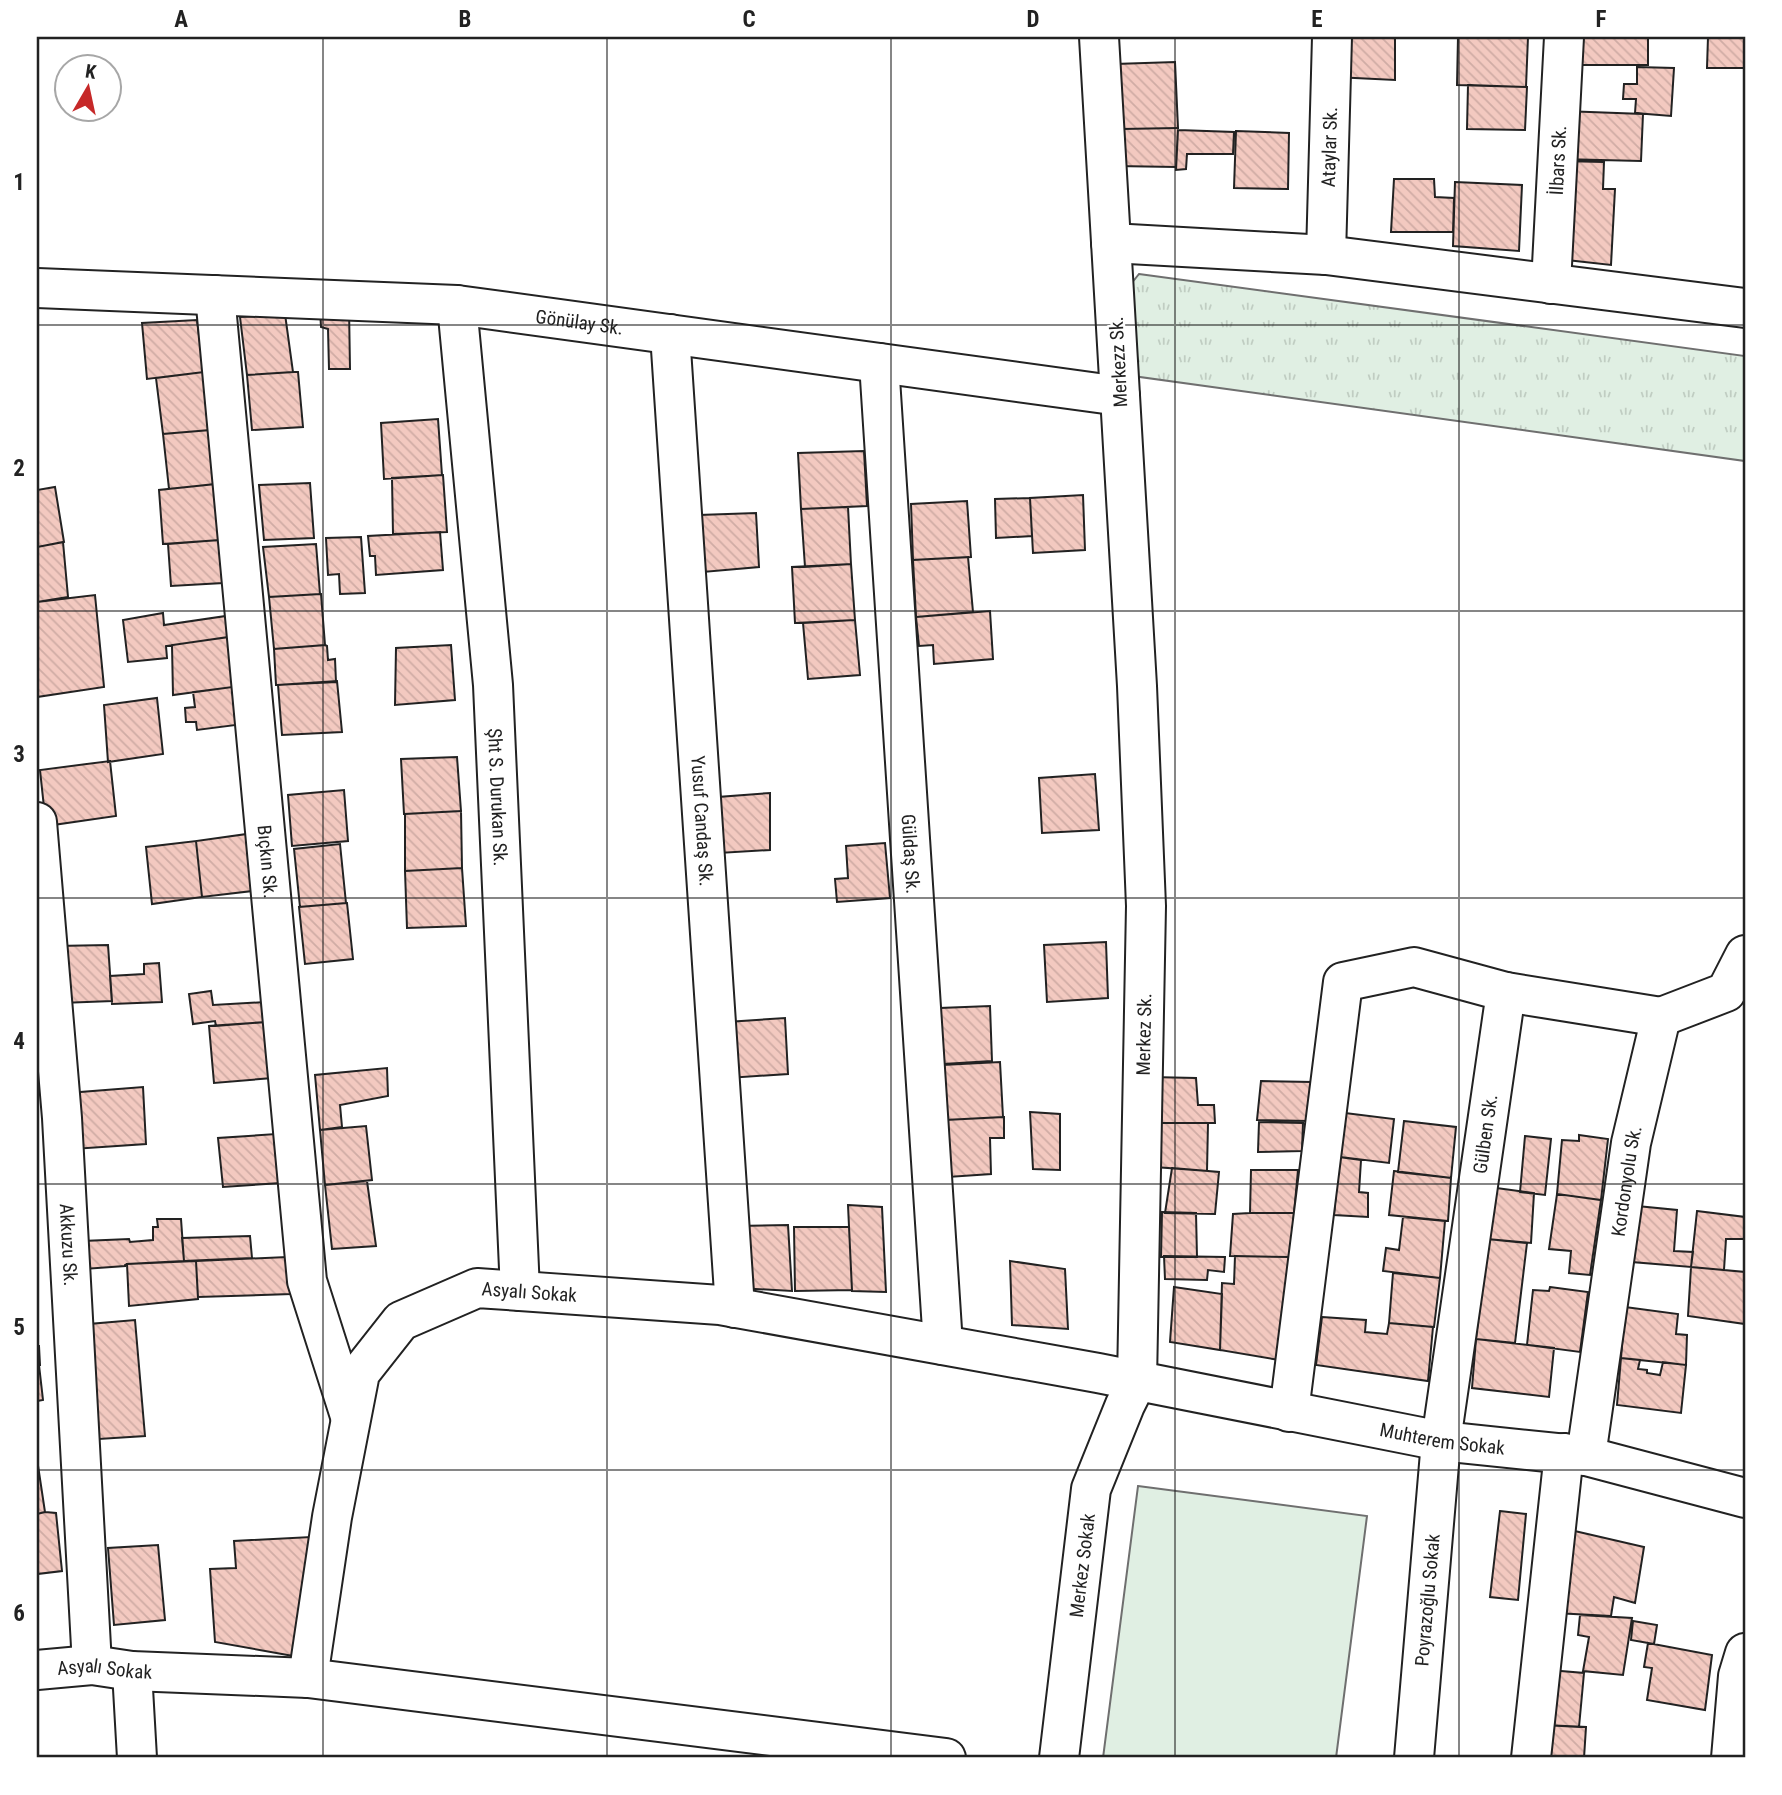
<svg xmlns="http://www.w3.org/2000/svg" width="1782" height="1795" font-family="'Roboto Condensed',sans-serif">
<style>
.park{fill:url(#park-tufts);stroke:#6f6f6f;stroke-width:2}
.pitch{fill:#e0efe3;stroke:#6f6f6f;stroke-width:2}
.building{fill:url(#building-back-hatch);stroke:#222;stroke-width:2}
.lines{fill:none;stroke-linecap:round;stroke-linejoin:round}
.minor-casing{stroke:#222;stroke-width:42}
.minor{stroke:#fff;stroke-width:38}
.grid{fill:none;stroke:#222;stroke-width:2;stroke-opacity:0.55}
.labels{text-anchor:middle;stroke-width:5;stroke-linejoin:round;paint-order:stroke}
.street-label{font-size:19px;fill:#222;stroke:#fff}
.neatline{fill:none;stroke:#222;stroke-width:2.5}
.grid-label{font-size:23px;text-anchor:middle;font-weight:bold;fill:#222}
</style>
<defs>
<pattern id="park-tufts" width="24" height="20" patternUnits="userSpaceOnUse" patternTransform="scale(1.75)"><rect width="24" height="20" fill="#e0efe3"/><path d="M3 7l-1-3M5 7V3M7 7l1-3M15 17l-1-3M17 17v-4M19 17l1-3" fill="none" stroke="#c0cdc2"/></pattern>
<pattern id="building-back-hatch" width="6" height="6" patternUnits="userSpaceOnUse" patternTransform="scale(1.75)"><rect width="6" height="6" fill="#f3c9c0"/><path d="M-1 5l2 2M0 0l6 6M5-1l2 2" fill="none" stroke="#d0aca5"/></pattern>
</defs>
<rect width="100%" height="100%" fill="#fff"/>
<path class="park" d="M1139,274L1745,356V461L1133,376L1127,289Z"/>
<path class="pitch" d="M1138,1486L1367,1516L1336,1758H1103Z"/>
<path class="building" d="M1336,37H1395V80L1335,77Z
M1458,37H1528L1526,87L1457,85Z
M1577,37H1648V65H1576Z
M1708,37H1745V68H1707Z
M1175,62L1178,128L1122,129L1115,64Z
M1637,67L1674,68L1671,116L1635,113L1636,99H1623L1624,84H1637Z
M1468,85L1527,87L1525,130L1467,129Z
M1563,111L1643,114L1641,161L1560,159Z
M1178,128L1176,167L1116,166L1122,129Z
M1178,130L1234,132L1233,154H1187L1186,169L1176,170Z
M1236,131L1289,133L1288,189L1234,188Z
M1561,161L1604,162L1603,189H1615L1611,265L1558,259Z
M1394,179H1434L1435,197L1454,198L1453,232H1391Z
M1455,182L1522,185L1519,251L1453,246Z
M349,307L350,369H329L328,329L321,327L320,310Z
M285,314L293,372L247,375L240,317Z
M197,320L204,372L147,379L142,323Z
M204,372L210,430L163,434L156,378Z
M293,372H298L303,427L252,430L247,375Z
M438,419L442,475L384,479L381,423Z
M210,430L215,484L169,489L163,434Z
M864,451L867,506L801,509L798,453Z
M443,475L447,532L393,534L392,478Z
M310,483L314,538L264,540L259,485Z
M215,484L220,540L163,544L159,490Z
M55,487L64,542L37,547V490Z
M1083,495L1085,550L1033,553L1030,498Z
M1030,498L1032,536L996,538L995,499Z
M967,501L971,557L913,560L911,504Z
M848,507L851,564L805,567L801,509Z
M756,513L759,567L703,572L699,515Z
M440,532L443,570L376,575L375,556H370L368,536Z
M361,537L365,593L340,594L339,574L328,575L326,538Z
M219,540L223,583L171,586L168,544Z
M63,542L68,597L37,602V547Z
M316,544L320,594L269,597L263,547Z
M968,557L973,612L916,617L913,560Z
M851,564L855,620L795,623L792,567Z
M321,594L325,645L274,649L269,597Z
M95,595L104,687L37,697V602Z
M990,611L993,659L934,664L933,645L919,646L916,617Z
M163,613L164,625L226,616L228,637L166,646L167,658L128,662L123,620Z
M855,620L860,675L808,679L803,623Z
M229,637L233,687L173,695L172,645Z
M325,645L327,646L328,660L335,659L336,682L276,685L274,649Z
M451,645L455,700L395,705L396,648Z
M337,681L342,732L282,735L278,685Z
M232,687L236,725L197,730L196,722H186L185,708L195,707L193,692Z
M157,698L163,754L108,762L104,705Z
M457,757L461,811L404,814L401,759Z
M110,761L116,816L46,826L40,770Z
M1095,774L1099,830L1042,833L1039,778Z
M344,790L348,841L292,846L288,795Z
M770,793V850L719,853L718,797Z
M461,811L462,868L405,871V814Z
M247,834L252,891L202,897L196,841Z
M196,841L202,897L152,904L146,847Z
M885,843L890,898L837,902L835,879L848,878L846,846Z
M340,844L346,903L300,907L294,849Z
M462,868L466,926L407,928L405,871Z
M347,903L353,959L305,964L299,907Z
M1106,942L1108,998L1047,1002L1044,945Z
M108,945L112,1001L61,1003L56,946Z
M159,963L162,1002L112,1004L110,976L144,974V964Z
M211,991L213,1005L265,1002L266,1022L216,1026L215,1021L193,1024L189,994Z
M990,1006L992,1061L943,1064L940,1008Z
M785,1018L788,1074L728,1078L727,1022Z
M266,1022L272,1078L214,1083L209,1026Z
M1000,1062L1003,1117L945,1120L942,1065Z
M387,1068L388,1096L340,1105L342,1127L320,1130L315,1075Z
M1150,1077L1196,1078L1198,1105H1214L1215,1123H1152Z
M1261,1081L1312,1082L1309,1121L1257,1120Z
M143,1087L146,1144L73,1149L68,1093Z
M1030,1112L1060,1114V1170L1033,1169Z
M1345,1113L1394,1119L1389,1163L1340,1157Z
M1004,1117V1138H990L991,1174L948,1177L945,1120Z
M1404,1121L1456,1127L1451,1178L1398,1172Z
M1259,1122L1303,1123L1302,1151L1258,1152Z
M1152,1123H1208L1207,1171L1155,1167Z
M366,1126L372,1180L325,1185L320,1130Z
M276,1134L281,1183L223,1187L218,1138Z
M1579,1135L1608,1139L1601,1200L1557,1194L1562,1140L1579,1141Z
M1525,1136L1551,1139L1545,1195L1520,1192Z
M1339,1157L1361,1160L1359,1192L1368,1193V1217L1334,1215Z
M1172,1168L1219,1172L1215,1214L1165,1213Z
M1251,1170H1298L1294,1213H1250Z
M1394,1171L1451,1178L1448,1221L1389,1215Z
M367,1181L376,1246L332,1249L325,1185Z
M1489,1187L1534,1193L1531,1243L1487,1239Z
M1557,1194L1601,1200L1590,1275L1569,1273L1571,1251L1549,1249Z
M848,1205L882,1207L886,1292L852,1291Z
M1637,1206L1677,1210L1674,1251L1693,1252L1691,1267L1632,1262Z
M1697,1211L1745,1217V1239H1726L1724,1270L1691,1267Z
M1162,1212L1196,1213L1197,1257H1161Z
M1250,1213H1294L1290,1257L1230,1256L1233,1214Z
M1403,1217L1445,1221L1440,1278L1383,1271L1386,1248L1399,1250Z
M157,1219H181L184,1261L127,1264L125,1265V1266L84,1269L83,1241L129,1239L130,1242L153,1240V1227H158Z
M788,1225L792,1291L738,1288L735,1226Z
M794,1227H849L852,1290L795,1291Z
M250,1236L252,1258L184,1261L182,1238Z
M1487,1239L1527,1243L1515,1343L1476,1339Z
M1164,1256L1225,1257L1224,1272L1208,1270L1207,1280L1165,1279Z
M1235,1256L1289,1257L1279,1360L1220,1350L1222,1283L1234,1284Z
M287,1257L291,1294L198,1297L196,1261Z
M196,1261L198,1299L129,1306L127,1264Z
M1010,1261L1065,1269L1068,1329L1012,1325Z
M1691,1267L1745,1272V1324L1688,1316Z
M1393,1273L1440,1278L1434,1327L1389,1323Z
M1174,1287L1222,1294L1220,1350L1170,1342Z
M1550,1287L1588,1292L1580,1352L1527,1345L1533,1290L1549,1291Z
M1625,1307L1678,1314L1676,1334L1687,1335L1686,1365L1621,1358Z
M1322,1317L1366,1320L1365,1332L1387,1334L1389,1323L1433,1327L1428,1381L1316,1365Z
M135,1320L145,1436L99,1439L89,1324Z
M1476,1339L1554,1348L1549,1397L1472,1388Z
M37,1346H39L40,1365H39L43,1400L37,1401Z
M1621,1358L1640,1360L1638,1369L1647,1370V1373L1660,1375L1663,1362L1686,1365L1681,1413L1617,1405Z
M37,1459L45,1512L37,1514Z
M1500,1511L1526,1514L1518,1600L1490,1597Z
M45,1512L56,1513L62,1571L37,1574V1514Z
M1566,1529L1644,1547L1635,1603L1614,1597L1611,1616L1555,1613Z
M311,1537L310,1659L215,1642L210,1569L236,1568L234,1541Z
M158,1545L165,1620L114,1625L108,1548Z
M1580,1615L1632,1618L1623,1675L1583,1671L1589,1637L1578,1635Z
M1633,1621L1657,1625L1654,1644L1631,1640Z
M1648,1643L1712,1655L1705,1710L1647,1700L1652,1668L1644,1667Z
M1549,1670L1584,1673L1579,1727L1544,1725Z
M1544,1725L1586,1727L1584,1758H1541Z"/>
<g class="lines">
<defs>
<g id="minor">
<path d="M1111,243L1326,255L1745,308"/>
<path id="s1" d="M1326,255L1332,37"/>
<path id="s2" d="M1551,284L1564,37"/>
<path id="s3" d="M37,288L457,305L1120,396"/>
<path id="s4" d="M215,295L307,1281L350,1416"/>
<path id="s5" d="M457,305L493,685L520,1291"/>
<path id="s6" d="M670,334L735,1308"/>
<path id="s7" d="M879,363L943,1345"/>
<path id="s8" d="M37,822L62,1118L92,1665"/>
<path d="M1506,992L1661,1017"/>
<path d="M1661,1017L1726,992L1745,955"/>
<path d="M1289,1412L1343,982L1414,967L1506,992L1441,1441L1414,1758"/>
<path id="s9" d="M1586,1456L1631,1143L1661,1017"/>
<path id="s10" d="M37,1670L92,1665L132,1671L308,1678L946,1758"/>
<path d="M132,1671L137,1758"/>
<path id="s11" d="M308,1678L332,1517L360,1373L401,1321L477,1288L720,1305L1098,1373L1441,1441L1586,1456L1745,1498"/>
<path id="s12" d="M1059,1758L1091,1489L1125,1405L1137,1381L1146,906L1137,686L1099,37"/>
<path d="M1531,1758L1564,1453"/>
<path d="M1731,1758L1738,1676L1745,1653"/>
</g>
</defs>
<use href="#minor" class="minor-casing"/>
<use href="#minor" class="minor"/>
</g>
<path class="grid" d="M323,37V1758M607,37V1758M891,37V1758M1175,37V1758M1459,37V1758M37,325H1745M37,611H1745M37,898H1745M37,1184H1745M37,1470H1745"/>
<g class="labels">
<g class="street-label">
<text dy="7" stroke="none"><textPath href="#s1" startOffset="108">Ataylar Sk.</textPath></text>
<text dy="7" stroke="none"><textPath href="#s2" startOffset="124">İlbars Sk.</textPath></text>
<text dy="7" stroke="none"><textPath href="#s3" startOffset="544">Gönülay Sk.</textPath></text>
<text transform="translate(1118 362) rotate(-93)" y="7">Merkezz Sk.</text>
<text dy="7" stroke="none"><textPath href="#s5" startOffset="494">Şht S. Durukan Sk.</textPath></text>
<text dy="7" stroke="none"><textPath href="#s6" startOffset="488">Yusuf Candaş Sk.</textPath></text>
<text dy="7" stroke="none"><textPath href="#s7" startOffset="492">Güldaş Sk.</textPath></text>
<text dy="7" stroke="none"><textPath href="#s4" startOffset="569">Bıçkın Sk.</textPath></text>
<text dy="7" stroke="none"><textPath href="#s12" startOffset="735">Merkez Sk.</textPath></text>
<text transform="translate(1485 1134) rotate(-82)" y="7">Gülben Sk.</text>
<text dy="7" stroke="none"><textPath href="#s9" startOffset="278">Kordonyolu Sk.</textPath></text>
<text dy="7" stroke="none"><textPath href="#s8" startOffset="424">Akkuzu Sk.</textPath></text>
<text dy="7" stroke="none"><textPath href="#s11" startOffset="511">Asyalı Sokak</textPath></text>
<text dy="7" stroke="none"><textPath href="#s11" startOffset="1437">Muhterem Sokak</textPath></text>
<text dy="7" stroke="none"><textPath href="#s12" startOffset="194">Merkez Sokak</textPath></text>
<text transform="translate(1427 1600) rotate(-85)" y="7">Poyrazoğlu Sokak</text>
<text dy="7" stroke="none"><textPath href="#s10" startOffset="68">Asyalı Sokak</textPath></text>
</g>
</g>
<rect width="1782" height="1795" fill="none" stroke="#ffffff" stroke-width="77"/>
<g transform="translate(88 88) rotate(9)"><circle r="33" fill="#ffffff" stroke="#a7a7a7" stroke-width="2"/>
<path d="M0-5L12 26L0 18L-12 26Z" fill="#c62828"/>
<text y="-10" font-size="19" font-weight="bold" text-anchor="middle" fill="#222222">K</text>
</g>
<rect x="38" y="38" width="1706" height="1718" class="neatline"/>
<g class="grid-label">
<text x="181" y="27">A</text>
<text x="465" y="27">B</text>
<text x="749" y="27">C</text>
<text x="1033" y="27">D</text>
<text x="1317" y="27">E</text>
<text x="1601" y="27">F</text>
<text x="19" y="190">1</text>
<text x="19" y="476">2</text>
<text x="19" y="762">3</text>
<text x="19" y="1049">4</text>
<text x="19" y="1335">5</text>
<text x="19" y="1621">6</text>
</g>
</svg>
